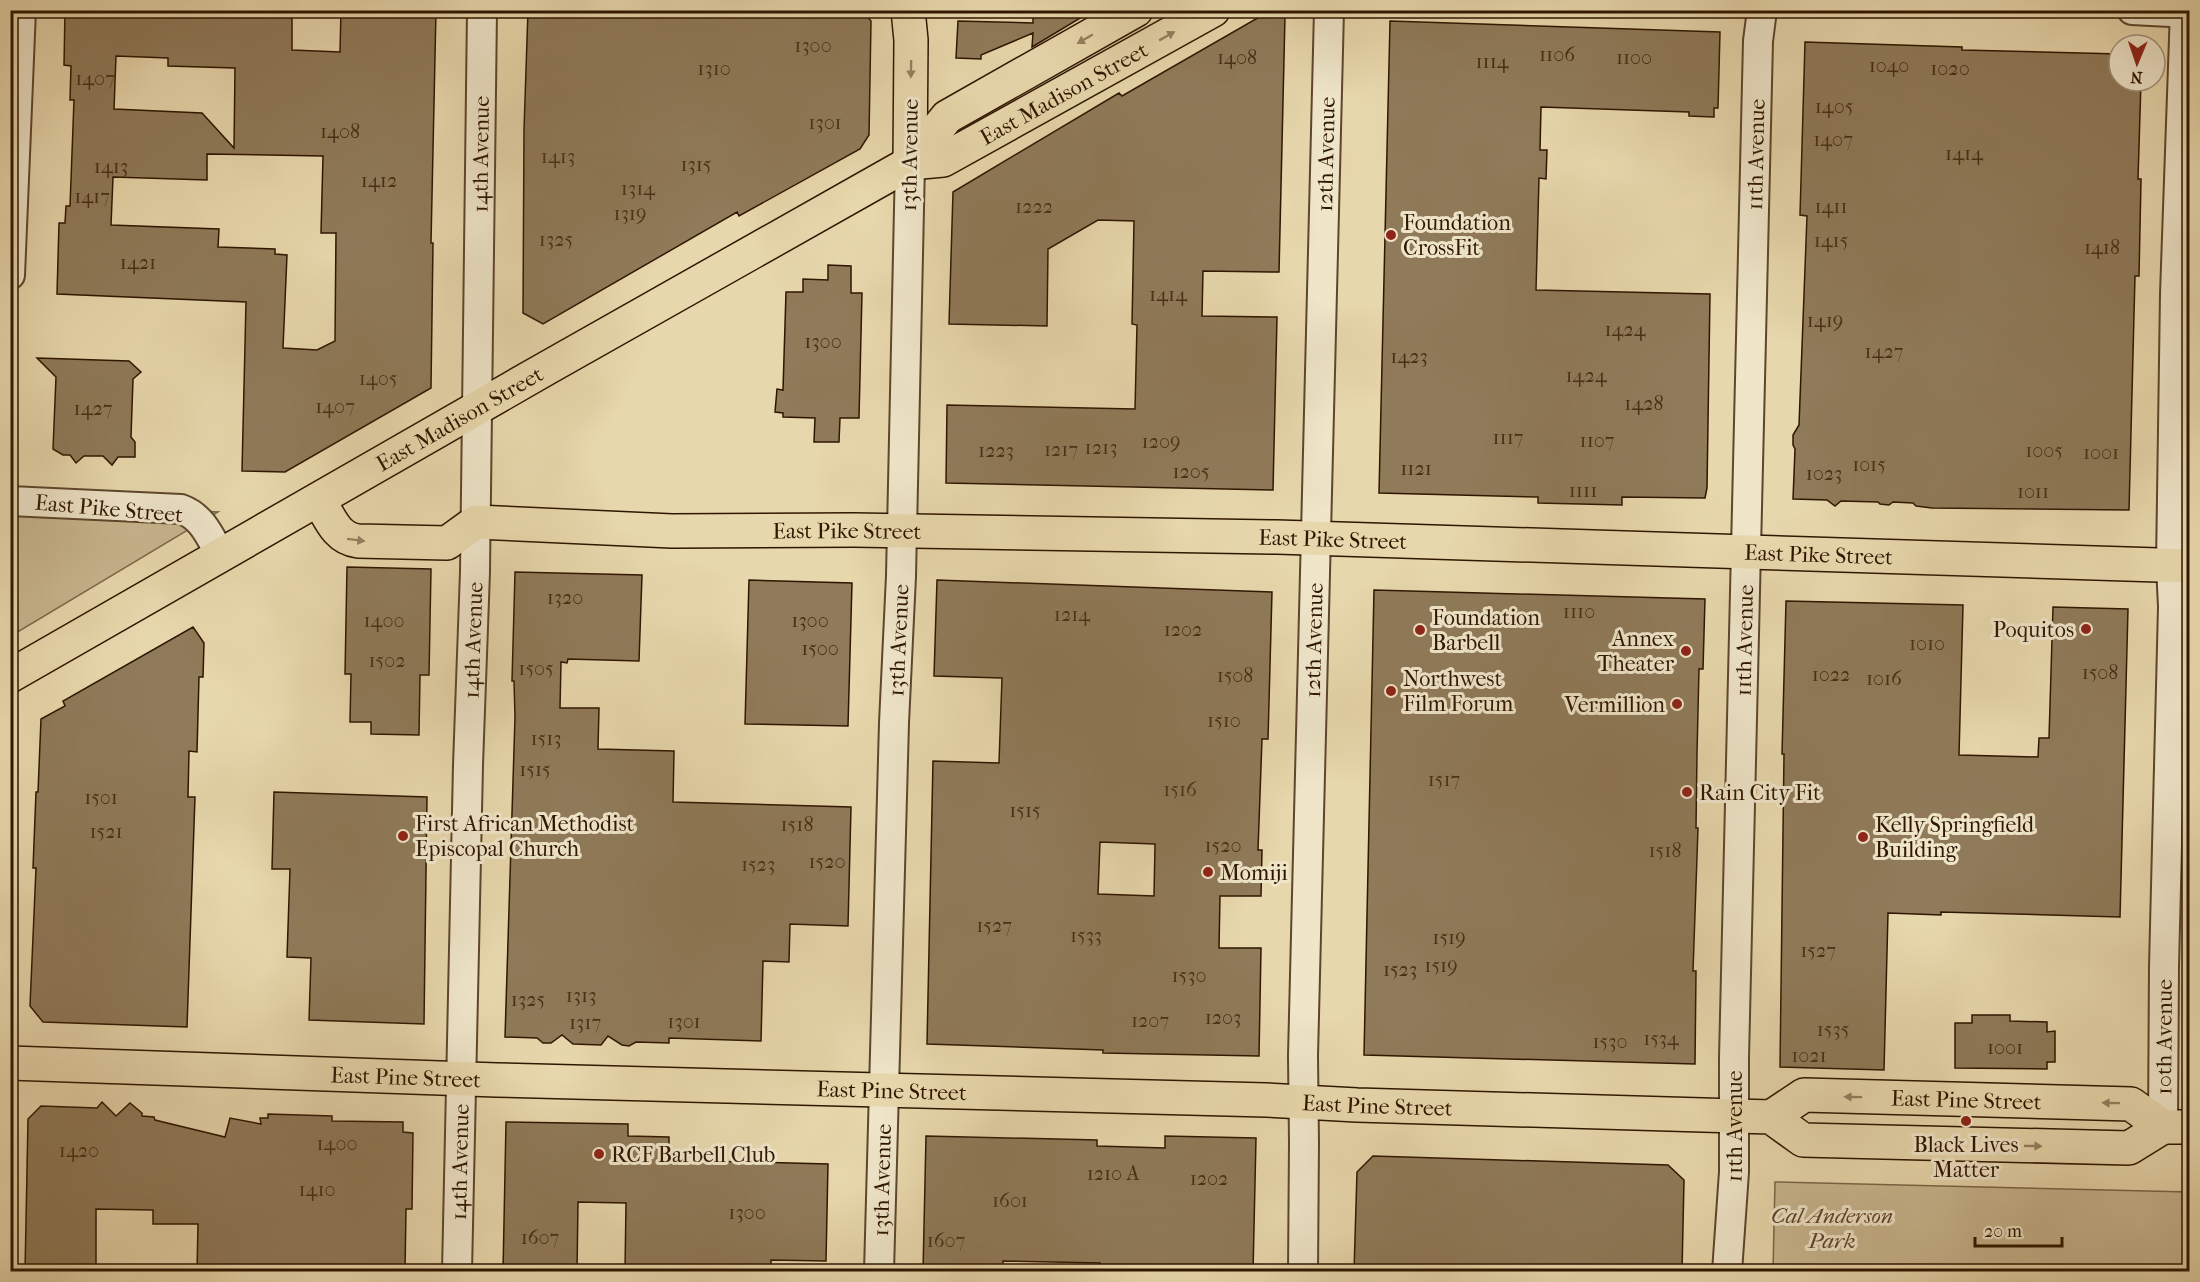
<svg xmlns="http://www.w3.org/2000/svg" width="2200" height="1282" font-family="'IM FELL French Canon',serif">
<style>
.green{fill:#c8b68f;stroke:#7c6648;stroke-width:1.5}
.building{fill:#8f7a59;stroke:#2f1600;stroke-width:1.5;fill-rule:evenodd}
.lines{fill:none;stroke-linecap:round;stroke-linejoin:round}
.minor-casing{stroke:#5d462b;stroke-width:32}
.major-casing{stroke:#2f1600;stroke-width:36}
.minor{stroke:#efe5c9;stroke-width:28}
.major{stroke:#e7d7ac;stroke-width:33}
.oneway{fill:#94805f}
.poi-dot{fill:#8f2418;stroke:#efe5c9;stroke-width:2}
.labels{text-anchor:middle;stroke-width:6;stroke-linejoin:round;paint-order:stroke}
.number-label{font-size:20px;fill:#472f16}
.street-label{font-size:22px;fill:#2f1600;stroke:#efe5c9}
.poi-label{font-size:22px;fill:#2f1600;stroke:#efe5c9;text-anchor:start}
.park-label{font-size:22px;font-style:italic;fill:#5d462b;stroke:#efe5c9}
</style>
<rect width="100%" height="100%" fill="#e7d7ac"/>
<filter id="stains"><feTurbulence type="fractalNoise" baseFrequency=".00333" numOctaves="4"/><feColorMatrix values="0 0 0 0 .2 0 0 0 0 .09 0 0 0 0 .02 0 0 0 .5 -.17"/></filter>
<radialGradient id="worn" r=".72"><stop offset=".6" stop-color="#630" stop-opacity="0"/><stop offset="1" stop-color="#630" stop-opacity=".3"/></radialGradient>
<path class="green" d="M11,504L218,512L11,636Z
M1775,1182L2189,1192V1271H1773Z"/>
<path class="building" d="M65,10H292V50L340,52L341,10H436L431,243H433L431,388L285,472L242,471L246,302L57,294L59,223H65L66,206H70L74,100H70L71,66L64,65ZM116,56L168,58V66L235,68L234,148L202,113L114,109ZM207,154L323,156L321,233H336L335,341L317,350L283,348L287,255L275,254V249L218,247L219,229L111,225L113,177L207,180Z
M528,10H862L871,21L869,135L860,149L739,216L737,212L543,324L523,313L524,130Z
M1033,13L1087,14L1032,47L1033,33L981,55V59L956,58L958,21L1033,23Z
M1261,16H1285L1279,272L1203,271L1202,316L1277,317L1273,490L946,483L947,405L1135,409L1137,325L1132,324L1134,221L1098,220L1048,249L1047,326L949,324L953,192L1119,93L1122,96Z
M1390,21L1720,32L1718,108H1714V117L1689,116V112L1541,107L1540,150H1547L1546,179L1539,178L1536,290L1710,294L1707,488L1705,498L1622,497V505L1538,503V497L1379,493Z
M1805,42L1962,47V50L2119,54V81H2141L2138,179H2141L2139,276H2135L2129,510L1932,508L1916,506L1913,503L1893,502L1889,505L1880,504L1878,502L1841,501L1835,506L1827,500L1793,499L1795,449L1793,445V435L1799,425L1807,216L1800,215Z
M828,265L851,266V293H862L859,418H840L839,442H814L815,418L783,417V413L775,412L777,389L783,390L786,292H803V279L828,280Z
M37,358L129,361L141,372L133,379L131,437L135,442V457H118L112,465L103,456H84L76,463L70,455H63L53,449L56,377Z
M347,567L431,569L429,675H420L419,735L371,734V722H350L351,674H345Z
M515,572L642,575L639,661L568,659L567,663L561,662L560,708H599L598,749L674,751L673,802L851,807L848,926L790,924L789,962L763,961L761,1041L669,1038V1043L636,1042L629,1046L622,1045L608,1036L601,1045L573,1044L562,1035L551,1043H543L537,1038L505,1037L515,717L514,681H512Z
M749,580L852,583L848,726L745,724Z
M937,580L1272,592L1268,739H1262L1258,850H1262L1261,896H1220L1219,948H1261L1259,1056L1103,1053V1050L927,1044L933,761L999,763L1002,678L934,676ZM1100,842L1155,844L1154,896L1098,894Z
M1374,590L1705,599L1703,669H1699L1697,753L1696,828H1698L1693,971H1696L1695,1064L1364,1055Z
M1786,601L1963,605L1959,755L2038,757L2039,738H2049L2053,607L2128,609L2120,917L1941,912V915L1888,913L1884,1070L1780,1067L1784,754H1782Z
M193,627L204,643L203,677H199L197,752L189,751L188,797H195L187,1027L43,1022L30,1006L36,868H33L36,792H38L41,719L65,706L63,701Z
M274,792L427,797L424,1024L309,1020L311,958L287,957L290,869H272Z
M1972,1015H2010V1021L2047,1022V1032L2055,1031V1062H2047V1069L1955,1068V1023H1972Z
M102,1102L116,1116L130,1103L142,1113V1116L154,1117L155,1120L225,1137L230,1118L261,1124L260,1118H268V1114L332,1116V1121L403,1122V1132L413,1133L412,1209H406L405,1272H197L198,1224H153V1210L96,1209V1272H25L28,1119L41,1106L97,1108Z
M506,1122L628,1124V1136L669,1137V1160L828,1164L826,1261L771,1260V1272H727V1267L666,1266V1272H625L626,1203L578,1202L577,1272H503Z
M926,1136L1097,1140V1146L1165,1148V1136L1256,1138L1253,1272H1100V1263L1003,1261V1272H923Z
M1373,1156L1668,1165L1684,1180L1682,1271L1354,1272L1357,1172Z"/>
<g class="lines">
<defs>
<g id="minor">
<path d="M2132,10L2190,13"/>
<path d="M10,275L21,10"/>
<path d="M10,501L181,509C203,517 210,537 221,556"/>
<path id="s1" d="M2163,1127L2164,966L2173,607L2171,565L2175,294L2185,10"/>
<path id="s2" d="M457,1272L468,765L475,572L482,10"/>
<path id="s3" d="M879,1272L894,723L901,576L910,163"/>
<path id="s4" d="M1303,1272L1304,1143L1303,1056L1329,10"/>
<path id="s5" d="M1727,1272L1734,1172V1058L1758,41L1762,10"/>
</g>
<g id="major">
<path d="M908,10L911,40L910,163"/>
<path id="s6" d="M910,163L943,160L1213,10"/>
<path id="s7" d="M319,500C330,518 336,538 358,541L447,543L476,522L672,531L854,530L1277,537L2190,566"/>
<path id="s8" d="M10,676L547,368L910,163L947,117L1136,10"/>
<path id="s9" d="M10,1063L497,1080L1266,1100L1357,1105L1771,1117L1803,1140L2129,1148L2163,1127"/>
<path id="s10" d="M1771,1117L1804,1095L2131,1104L2163,1127H2190"/>
</g>
</defs>
<use href="#minor" class="minor-casing"/>
<use href="#major" class="major-casing"/>
<use href="#minor" class="minor"/>
<use href="#major" class="major"/>
</g>
<defs><path id="oneway-solid" d="M-6-.8H1V-3.2L6.5 0L1 3.2V.8H-6Z" transform="scale(1.5)"/></defs>
<g class="oneway">
<use href="#oneway-solid" transform="translate(1167 36) rotate(-29)"/>
<use href="#oneway-solid" transform="translate(1085 39) rotate(150)"/>
<use href="#oneway-solid" transform="translate(911 69) rotate(91)"/>
<use href="#oneway-solid" transform="translate(356 540) rotate(7)"/>
<use href="#oneway-solid" transform="translate(1853 1097) rotate(-179)"/>
<use href="#oneway-solid" transform="translate(2111 1103) rotate(-179)"/>
<use href="#oneway-solid" transform="translate(2033 1146) rotate(1)"/>
</g>
<g class="poi-dot">
<circle cx="1391" cy="235" r="6"/>
<circle cx="2086" cy="629" r="6"/>
<circle cx="1420" cy="630" r="6"/>
<circle cx="1686" cy="651" r="6"/>
<circle cx="1391" cy="691" r="6"/>
<circle cx="1677" cy="704" r="6"/>
<circle cx="1687" cy="792" r="6"/>
<circle cx="403" cy="836" r="6"/>
<circle cx="1863" cy="837" r="6"/>
<circle cx="1208" cy="872" r="6"/>
<circle cx="1966" cy="1121" r="6"/>
<circle cx="599" cy="1154" r="6"/>
</g>
<g class="labels">
<g class="number-label">
<text x="813" y="52">1300</text>
<text x="1557" y="61">1106</text>
<text x="1237" y="64">1408</text>
<text x="1634" y="64">1100</text>
<text x="1492" y="68">1114</text>
<text x="1889" y="72">1040</text>
<text x="714" y="75">1310</text>
<text x="1950" y="75">1020</text>
<text x="95" y="85">1407</text>
<text x="1834" y="113">1405</text>
<text x="825" y="129">1301</text>
<text x="340" y="138">1408</text>
<text x="1833" y="146">1407</text>
<text x="1964" y="160">1414</text>
<text x="558" y="163">1413</text>
<text x="696" y="171">1315</text>
<text x="111" y="173">1413</text>
<text x="379" y="187">1412</text>
<text x="638" y="195">1314</text>
<text x="92" y="203">1417</text>
<text x="1034" y="213">1222</text>
<text x="1831" y="213">1411</text>
<text x="630" y="220">1319</text>
<text x="556" y="246">1325</text>
<text x="1831" y="247">1415</text>
<text x="2102" y="254">1418</text>
<text x="138" y="269">1421</text>
<text x="1168" y="301">1414</text>
<text x="1825" y="327">1419</text>
<text x="1625" y="336">1424</text>
<text x="823" y="348">1300</text>
<text x="1884" y="358">1427</text>
<text x="1409" y="363">1423</text>
<text x="1586" y="382">1424</text>
<text x="378" y="385">1405</text>
<text x="1644" y="410">1428</text>
<text x="335" y="413">1407</text>
<text x="93" y="415">1427</text>
<text x="1508" y="444">1117</text>
<text x="1597" y="447">1107</text>
<text x="1161" y="448">1209</text>
<text x="1101" y="454">1213</text>
<text x="1061" y="456">1217</text>
<text x="996" y="457">1223</text>
<text x="2044" y="457">1005</text>
<text x="2101" y="459">1001</text>
<text x="1869" y="471">1015</text>
<text x="1416" y="475">1121</text>
<text x="1191" y="478">1205</text>
<text x="1824" y="480">1023</text>
<text x="1583" y="497">1111</text>
<text x="2033" y="498">1011</text>
<text x="565" y="604">1320</text>
<text x="1579" y="618">1110</text>
<text x="1072" y="621">1214</text>
<text x="384" y="627">1400</text>
<text x="810" y="627">1300</text>
<text x="1183" y="636">1202</text>
<text x="1927" y="650">1010</text>
<text x="820" y="655">1500</text>
<text x="387" y="667">1502</text>
<text x="536" y="675">1505</text>
<text x="2100" y="679">1508</text>
<text x="1831" y="681">1022</text>
<text x="1235" y="682">1508</text>
<text x="1884" y="685">1016</text>
<text x="1224" y="727">1510</text>
<text x="546" y="745">1513</text>
<text x="535" y="776">1515</text>
<text x="1444" y="786">1517</text>
<text x="1180" y="796">1516</text>
<text x="101" y="804">1501</text>
<text x="1025" y="817">1515</text>
<text x="797" y="831">1518</text>
<text x="106" y="838">1521</text>
<text x="1223" y="852">1520</text>
<text x="1665" y="857">1518</text>
<text x="827" y="868">1520</text>
<text x="758" y="871">1523</text>
<text x="994" y="932">1527</text>
<text x="1086" y="942">1533</text>
<text x="1449" y="944">1519</text>
<text x="1818" y="957">1527</text>
<text x="1441" y="972">1519</text>
<text x="1400" y="976">1523</text>
<text x="1189" y="982">1530</text>
<text x="581" y="1002">1313</text>
<text x="528" y="1006">1325</text>
<text x="1223" y="1024">1203</text>
<text x="1150" y="1027">1207</text>
<text x="684" y="1028">1301</text>
<text x="585" y="1029">1317</text>
<text x="1833" y="1036">1535</text>
<text x="1661" y="1045">1534</text>
<text x="1610" y="1048">1530</text>
<text x="2005" y="1054">1001</text>
<text x="1809" y="1062">1021</text>
<text x="337" y="1150">1400</text>
<text x="79" y="1157">1420</text>
<text x="1113" y="1180">1210 A</text>
<text x="1209" y="1185">1202</text>
<text x="317" y="1196">1410</text>
<text x="1010" y="1207">1601</text>
<text x="747" y="1219">1300</text>
<text x="540" y="1244">1607</text>
<text x="946" y="1247">1607</text>
</g>
<g class="street-label">
<text dy="8" stroke="none"><textPath href="#s6" startOffset="171">East Madison Street</textPath></text>
<text dy="8" stroke="none"><textPath href="#s2" startOffset="1118">14th Avenue</textPath></text>
<text transform="translate(909 155) rotate(-89)" y="8">13th Avenue</text>
<text dy="8" stroke="none"><textPath href="#s4" startOffset="1118">12th Avenue</textPath></text>
<text dy="8" stroke="none"><textPath href="#s5" startOffset="1118">11th Avenue</textPath></text>
<text dy="8" stroke="none"><textPath href="#s8" startOffset="518">East Madison Street</textPath></text>
<text transform="translate(109 508) rotate(5)" y="8">East Pike Street</text>
<text dy="8" stroke="none"><textPath href="#s7" startOffset="555">East Pike Street</textPath></text>
<text dy="8" stroke="none"><textPath href="#s7" startOffset="1041">East Pike Street</textPath></text>
<text dy="8" stroke="none"><textPath href="#s7" startOffset="1527">East Pike Street</textPath></text>
<text dy="8" stroke="none"><textPath href="#s2" startOffset="632">14th Avenue</textPath></text>
<text dy="8" stroke="none"><textPath href="#s3" startOffset="632">13th Avenue</textPath></text>
<text dy="8" stroke="none"><textPath href="#s4" startOffset="632">12th Avenue</textPath></text>
<text dy="8" stroke="none"><textPath href="#s5" startOffset="632">11th Avenue</textPath></text>
<text dy="8" stroke="none"><textPath href="#s1" startOffset="90">10th Avenue</textPath></text>
<text dy="8" stroke="none"><textPath href="#s9" startOffset="396">East Pine Street</textPath></text>
<text dy="8" stroke="none"><textPath href="#s9" startOffset="882">East Pine Street</textPath></text>
<text dy="8" stroke="none"><textPath href="#s10" startOffset="202">East Pine Street</textPath></text>
<text dy="8" stroke="none"><textPath href="#s9" startOffset="1368">East Pine Street</textPath></text>
<text dy="8" stroke="none"><textPath href="#s5" startOffset="146">11th Avenue</textPath></text>
<text dy="8" stroke="none"><textPath href="#s2" startOffset="110">14th Avenue</textPath></text>
<text dy="8" stroke="none"><textPath href="#s3" startOffset="92">13th Avenue</textPath></text>
</g>
<g class="poi-label">
<text x="1403" y="230">Foundation<tspan x="1403" dy="25">CrossFit</tspan></text>
<text x="1432" y="625">Foundation<tspan x="1432" dy="25">Barbell</tspan></text>
<text x="2074" y="637" text-anchor="end">Poquitos</text>
<text x="1674" y="646" text-anchor="end">Annex<tspan x="1674" dy="25">Theater</tspan></text>
<text x="1403" y="686">Northwest<tspan x="1403" dy="25">Film Forum</tspan></text>
<text x="1665" y="712" text-anchor="end">Vermillion</text>
<text x="1699" y="800">Rain City Fit</text>
<text x="415" y="831">First African Methodist<tspan x="415" dy="25">Episcopal Church</tspan></text>
<text x="1875" y="832">Kelly Springfield<tspan x="1875" dy="25">Building</tspan></text>
<text x="1220" y="880">Momiji</text>
<text x="1966" y="1152" text-anchor="middle">Black Lives<tspan x="1966" dy="25">Matter</tspan></text>
<text x="611" y="1162">RCF Barbell Club</text>
</g>
<g class="park-label">
<text x="1832" y="1223">Cal Anderson<tspan x="1832" dy="25">Park</tspan></text>
</g>
</g>
<rect width="2200" height="1282" fill="none" stroke="#e7d7ac" stroke-width="36"/>
<rect x="12" y="12" width="2176" height="1258" fill="none" stroke="#2f1600" stroke-width="3"/>
<rect x="18" y="18" width="2164" height="1246" fill="none" stroke="#2f1600" stroke-width="1.5"/>
<g transform="translate(2137 63) rotate(182)"><circle r="28" fill="#efe5c9" stroke="#a29279" stroke-width="1.5"/>
<path d="M0-4.5L10 22L0 15L-10 22Z" fill="#8f2418"/>
<text y="-9" font-size="16" font-weight="bold" text-anchor="middle" fill="#2f1600">N</text>
</g>
<path d="M1975 1237v9h87v-9" fill="none" stroke="#2f1600" stroke-width="3"/>
<text x="1984" y="1237" font-size="18" fill="#2f1600" stroke="#efe5c9" stroke-width="4.5" paint-order="stroke">20 m</text>
<rect width="100%" height="100%" filter="url(#stains)"/>
<rect width="100%" height="100%" fill="url(#worn)"/>
</svg>
